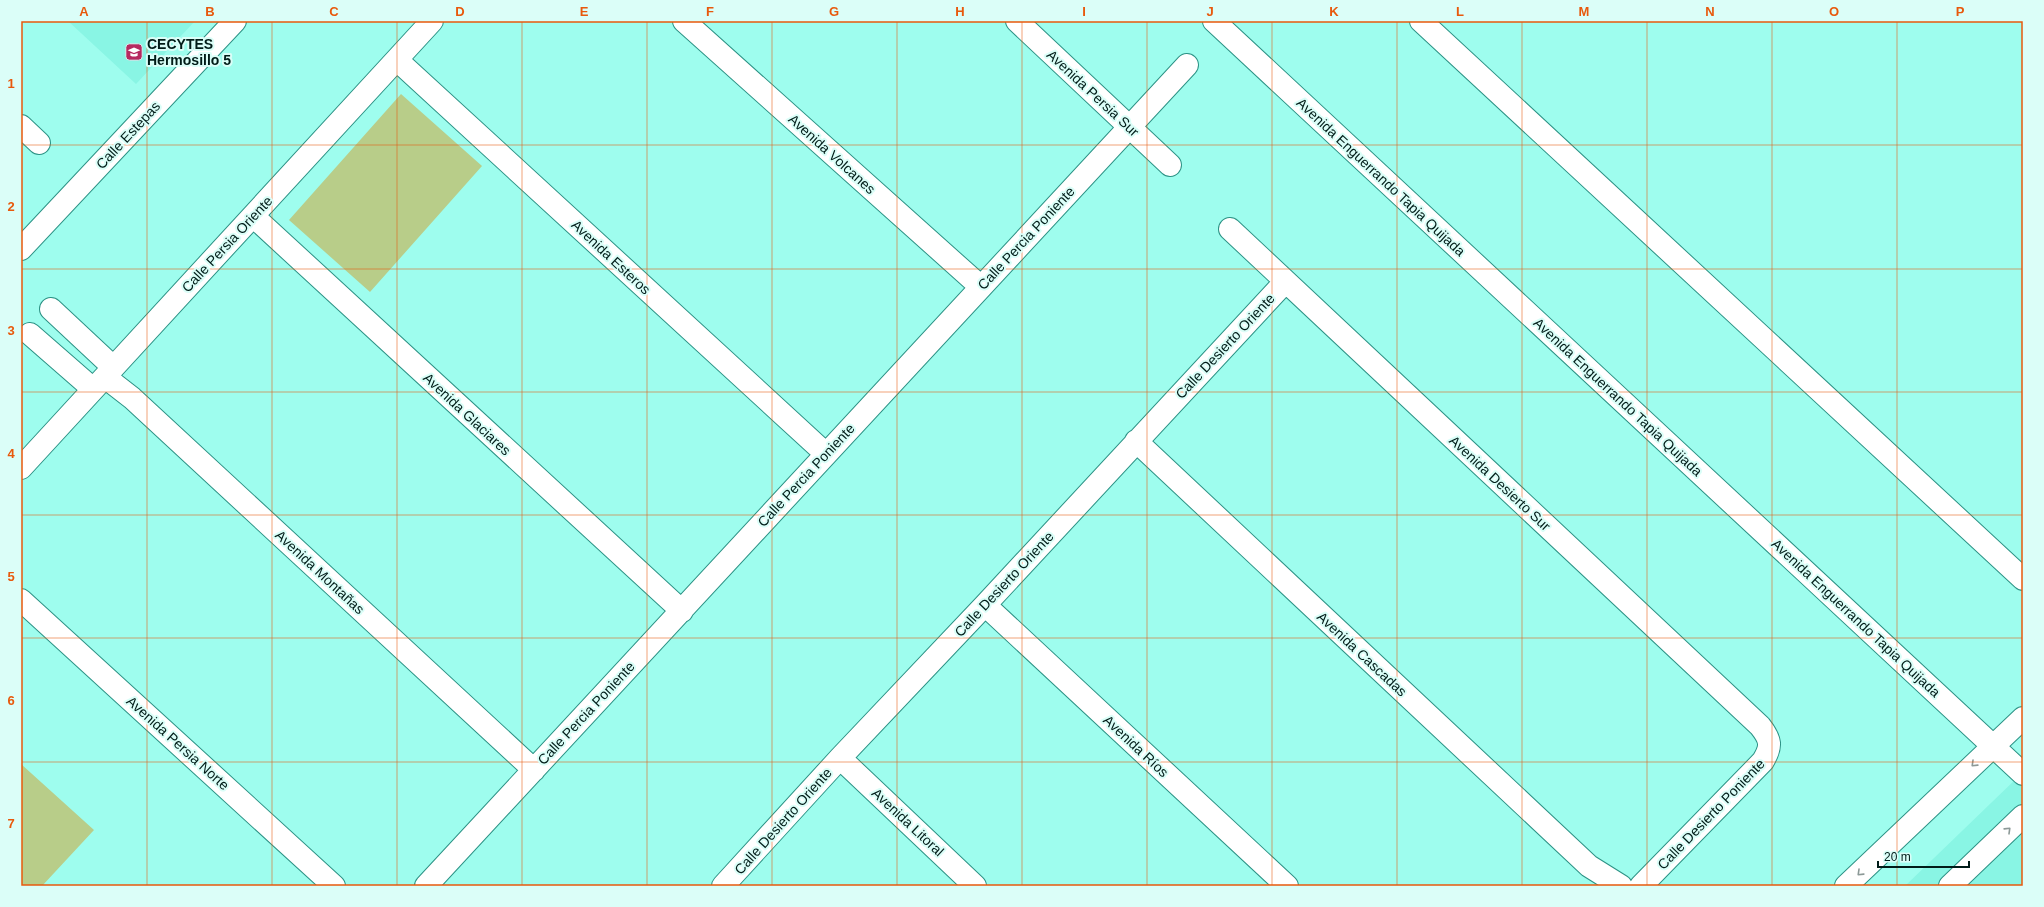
<svg xmlns="http://www.w3.org/2000/svg" width="2044" height="907" font-family="Arial,sans-serif">
<style>
.built{fill:#89f5e4}
.green{fill:#b8cd89}
.lines{fill:none;stroke-linecap:round;stroke-linejoin:round}
.minor-casing{stroke:#2c9285;stroke-width:24}
.minor{stroke:#fff;stroke-width:22}
.oneway{stroke:#8c9997}
.grid{fill:none;stroke:#e8590c;stroke-width:1;stroke-opacity:0.55}
.labels{text-anchor:middle;stroke-width:4;stroke-linejoin:round;paint-order:stroke}
.poi-label{font-size:14px;font-weight:bold;fill:#001c18;stroke:#dbfef8;text-anchor:start}
.street-label{font-size:14px;fill:#001c18;stroke:#dbfef8}
.neatline{fill:none;stroke:#e8590c;stroke-width:1.5}
.grid-label{font-size:13px;text-anchor:middle;font-weight:bold;fill:#e8590c}
</style>
<rect width="100%" height="100%" fill="#9efdee"/>
<path class="built" d="M68,21H195L136,84Z
M2020,775L2023,777V886H1905Z"/>
<path class="green" d="M401,94L482,166L370,292L289,220Z
M21,764L94,830L42,886H21Z"/>
<g class="lines">
<defs>
<path id="minor" d="M684,21L981,287
M1017,21L1170,165
M1214,21L2023,774
M1421,21L2023,579
M397,60L826,454
M21,126L39,143
M253,216L682,611
M1230,229L1760,726C1771,740 1772,746 1763,761L1641,886
M21,249L235,21
M51,309L113,367
M30,334L93,389
M105,377L132,398L534,770
M1136,441L1589,866L1621,886
M21,468L432,21
M21,600L334,886
M985,605L1287,886
M840,758L975,886
M426,886L1187,65
M723,886L840,758L985,605L1285,282
M1846,886L2023,718
M1950,886L2023,816"/>
</defs>
<use href="#minor" class="minor-casing"/>
<use href="#minor" class="minor"/>
</g>
<defs><path id="oneway-chevron" d="M-2-3.5L2.5 0L-2 3.5" fill="none" stroke-width="1.6" stroke-linecap="round" stroke-linejoin="round"/></defs>
<g class="oneway">
<use href="#oneway-chevron" transform="translate(1974 764) rotate(136)"/>
<use href="#oneway-chevron" transform="translate(2008 830) rotate(-44)"/>
<use href="#oneway-chevron" transform="translate(1860 873) rotate(136)"/>
</g>
<path class="grid" d="M147,21V886M272,21V886M397,21V886M522,21V886M647,21V886M772,21V886M897,21V886M1022,21V886M1147,21V886M1272,21V886M1397,21V886M1522,21V886M1647,21V886M1772,21V886M1897,21V886M21,145H2023M21,269H2023M21,392H2023M21,515H2023M21,638H2023M21,762H2023"/>
<defs>
<symbol id="school-square" viewBox="-11 -11 22 22"><rect x="-9" y="-9" width="18" height="18" rx="4" fill="#b62960" stroke="#dbfef8"/><path d="M0-5L7-2L0 1L-7-2ZM-4 1L0 2.5L4 1V4Q0 6-4 4Z" fill="#fff"/></symbol>
</defs>
<g fill-rule="evenodd">
<use href="#school-square" x="124" y="42" width="20" height="20"/>
</g>
<g class="labels">
<g class="poi-label">
<text x="147" y="49">CECYTES<tspan x="147" dy="16">Hermosillo 5</tspan></text>
</g>
<g class="street-label">
<text transform="translate(1093 93) rotate(43)" y="5">Avenida Persia Sur</text>
<text transform="translate(128 135) rotate(-47)" y="5">Calle Estepas</text>
<text transform="translate(832 154) rotate(42)" y="5">Avenida Volcanes</text>
<text transform="translate(1381 177) rotate(43)" y="5">Avenida Enguerrando Tapia Quijada</text>
<text transform="translate(1026 238) rotate(-47)" y="5">Calle Percia Poniente</text>
<text transform="translate(227 244) rotate(-47)" y="5">Calle Persia Oriente</text>
<text transform="translate(611 257) rotate(43)" y="5">Avenida Esteros</text>
<text transform="translate(1225 346) rotate(-47)" y="5">Calle Desierto Oriente</text>
<text transform="translate(1618 397) rotate(43)" y="5">Avenida Enguerrando Tapia Quijada</text>
<text transform="translate(467 414) rotate(43)" y="5">Avenida Glaciares</text>
<text transform="translate(806 475) rotate(-47)" y="5">Calle Percia Poniente</text>
<text transform="translate(1500 483) rotate(43)" y="5">Avenida Desierto Sur</text>
<text transform="translate(320 572) rotate(43)" y="5">Avenida Montañas</text>
<text transform="translate(1004 584) rotate(-47)" y="5">Calle Desierto Oriente</text>
<text transform="translate(1856 618) rotate(43)" y="5">Avenida Enguerrando Tapia Quijada</text>
<text transform="translate(1362 654) rotate(43)" y="5">Avenida Cascadas</text>
<text transform="translate(586 713) rotate(-47)" y="5">Calle Percia Poniente</text>
<text transform="translate(178 743) rotate(42)" y="5">Avenida Persia Norte</text>
<text transform="translate(1136 746) rotate(43)" y="5">Avenida Ríos</text>
<text transform="translate(1711 814) rotate(-46)" y="5">Calle Desierto Poniente</text>
<text transform="translate(783 821) rotate(-48)" y="5">Calle Desierto Oriente</text>
<text transform="translate(908 822) rotate(43)" y="5">Avenida Litoral</text>
</g>
</g>
<rect width="2044" height="907" fill="none" stroke="#dbfef8" stroke-width="44"/>
<path d="M1878 861v6h91v-6" fill="none" stroke="#001c18" stroke-width="2"/>
<text x="1884" y="861" font-size="12" fill="#001c18" stroke="#dbfef8" stroke-width="3" paint-order="stroke">20 m</text>
<rect x="22" y="22" width="2000" height="863" class="neatline"/>
<g class="grid-label">
<text x="84" y="16">A</text>
<text x="210" y="16">B</text>
<text x="334" y="16">C</text>
<text x="460" y="16">D</text>
<text x="584" y="16">E</text>
<text x="710" y="16">F</text>
<text x="834" y="16">G</text>
<text x="960" y="16">H</text>
<text x="1084" y="16">I</text>
<text x="1210" y="16">J</text>
<text x="1334" y="16">K</text>
<text x="1460" y="16">L</text>
<text x="1584" y="16">M</text>
<text x="1710" y="16">N</text>
<text x="1834" y="16">O</text>
<text x="1960" y="16">P</text>
<text x="11" y="88">1</text>
<text x="11" y="211">2</text>
<text x="11" y="335">3</text>
<text x="11" y="458">4</text>
<text x="11" y="581">5</text>
<text x="11" y="705">6</text>
<text x="11" y="828">7</text>
</g>
</svg>
